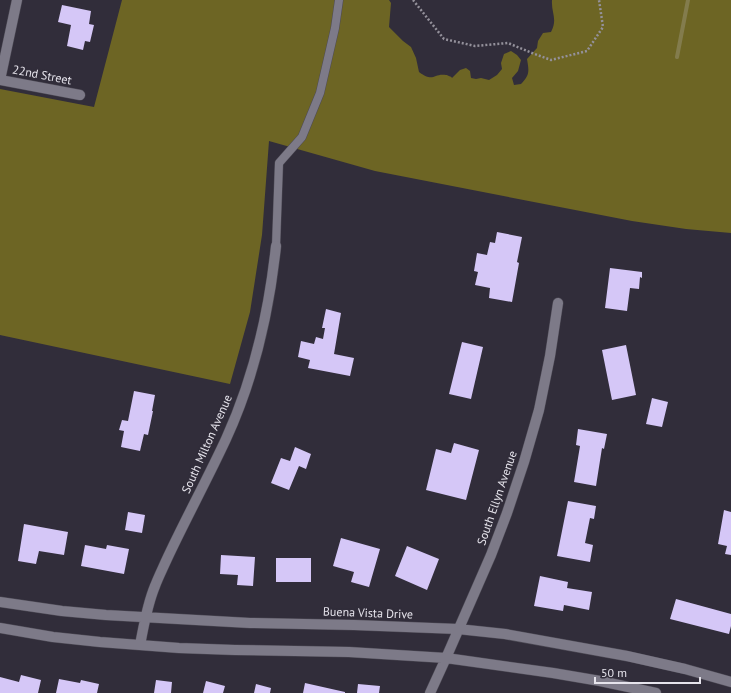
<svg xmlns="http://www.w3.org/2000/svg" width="731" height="693" font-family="'PT Sans',sans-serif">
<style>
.forest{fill:#6d6524}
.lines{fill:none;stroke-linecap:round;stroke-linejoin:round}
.stream{stroke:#837c4d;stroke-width:4}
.building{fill:#d5c7f7}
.service-casing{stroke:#4e4b56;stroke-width:9}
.minor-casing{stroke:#4e4b56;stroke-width:11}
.path{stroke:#94919b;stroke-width:2.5;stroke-dasharray:2 2;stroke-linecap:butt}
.service{stroke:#7d7a88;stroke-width:8}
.minor{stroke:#7d7a88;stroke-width:10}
.labels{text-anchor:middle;stroke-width:4;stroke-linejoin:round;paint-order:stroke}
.street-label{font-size:12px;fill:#e6e4ec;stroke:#312d3a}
</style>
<rect width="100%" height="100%" fill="#312d3a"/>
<path class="forest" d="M122,0H389L391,3L389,27L403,41L411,47L416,58L419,72C434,83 433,73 446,75C447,75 452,77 452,78L460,70L466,68L470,71L471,78L476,79L481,78L489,80L497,75L502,69L501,63L504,54L511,51L517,55L521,60L518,71L512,78L514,85L521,84C530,75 529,71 527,59L537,48L538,41L543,33L551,32C558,19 551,13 552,0H731V233L686,229L632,221L375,171L269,141L262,235L250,312L230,384L0,335V89L94,107Z"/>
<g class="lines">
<path class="stream" d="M677,57L688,0"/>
</g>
<path class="building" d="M62,5L91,11L89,24L94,25L90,42L85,41L83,50L67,46L71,25L58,22Z
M497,232L522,237L517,262L519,263L512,302L489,298L490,288L475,285L478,272L474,271L477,253L487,255L490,242L495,243Z
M610,268L642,272V278L640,277L639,289L630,288L627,311L605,308Z
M326,309L341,313L334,354L354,358L350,376L308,368L310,360L298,357L301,341L314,344L316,337L323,339L325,328H322Z
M462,342L483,347L471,399L449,394Z
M626,345L636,395L612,400L602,350Z
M134,391L155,395L152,411H153L148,435L144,434L140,451L121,447L124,431L119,430L122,420L128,421Z
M652,398L668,402L662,427L646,424Z
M578,429L607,434L604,449L602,448L596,486L574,482L580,446L576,445Z
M454,443L479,450L466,500L426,490L436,449L451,453Z
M295,447L311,454L306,469L299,466L289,490L271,483L281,458L290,461Z
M568,501L596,506L594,519L590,518L585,543L593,545L590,562L557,556Z
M724,510L731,512V555L725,554L727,546L718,544Z
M128,512L145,515L142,533L125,530Z
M24,524L68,532L64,555L39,551L36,564L18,561Z
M341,538L380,549L369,587L351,582L354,572L333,566Z
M85,545L106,549L107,545L129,549L124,574L81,566Z
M407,546L439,559L427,590L395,576Z
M221,555L255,557L253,586L237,585L238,575L220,574Z
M276,558H311V582H276Z
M540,576L568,582L567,588L592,592L589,610L564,605L563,611L534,606Z
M676,599L731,614V626L729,634L670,619Z
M21,675L41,680L38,693H0V677L19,682Z
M59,679L80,683L81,680L99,684L97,693H56Z
M156,680L172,682L171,693H154Z
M206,681L225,686L223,693H203Z
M305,683L345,692V693H303Z
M256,684L271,688L270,693H254Z
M358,684L380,686L379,693H357Z"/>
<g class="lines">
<defs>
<path id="service" d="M276,246L279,163L302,137L320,93L335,28L339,0"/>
<path id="minor" d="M17,0L0,80L80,95
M0,602L62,611L106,615L250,623L354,625L458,629L505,634L627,656L685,669L731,682
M0,628L53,637L100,642L179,648L235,650L349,652L446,658L553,673L600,681L656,693
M140,645C144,625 147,605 155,586C158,578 162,570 166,561C185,520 207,480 226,439C254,378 269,312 276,246
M430,693L446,658L491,555L507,513L524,462L539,410L550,356L558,303"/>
</defs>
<use href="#service" class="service-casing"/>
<use href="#minor" class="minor-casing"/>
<path class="path" d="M413,0L444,39L475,46L508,43L532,53L551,60L587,51L603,27L599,0"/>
<use href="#service" class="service"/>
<use href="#minor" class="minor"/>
</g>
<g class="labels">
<g class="street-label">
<text transform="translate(42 75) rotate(11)" y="4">22nd Street</text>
<text transform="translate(207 444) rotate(-66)" y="4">South Milton Avenue</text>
<text transform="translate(497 498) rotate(-71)" y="4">South Ellyn Avenue</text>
<text transform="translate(368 613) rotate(2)" y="4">Buena Vista Drive</text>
</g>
</g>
<path d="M595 677v6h105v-6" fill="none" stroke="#e6e4ec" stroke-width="2"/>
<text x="601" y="677" font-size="12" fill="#e6e4ec" stroke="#312d3a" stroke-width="3" paint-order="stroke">50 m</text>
</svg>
